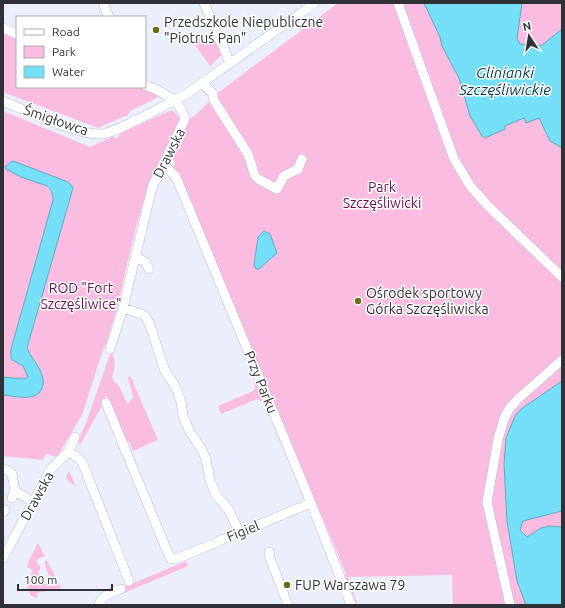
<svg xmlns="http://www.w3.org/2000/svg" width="565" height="608" font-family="Ubuntu,sans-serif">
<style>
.green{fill:#fbbce1}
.water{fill:#75dff7;stroke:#60abbd}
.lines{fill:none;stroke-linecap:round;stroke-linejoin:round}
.minor-casing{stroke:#babccb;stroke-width:10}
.minor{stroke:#fff;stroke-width:9}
.poi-dot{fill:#636f1a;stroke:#fff;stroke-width:1.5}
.labels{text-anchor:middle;stroke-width:3;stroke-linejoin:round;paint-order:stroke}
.poi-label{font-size:14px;fill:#303137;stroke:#fff;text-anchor:start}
.street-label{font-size:14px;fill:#303137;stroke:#fff}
.park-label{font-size:14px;fill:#68134e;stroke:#fff}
.water-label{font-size:15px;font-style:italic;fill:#033842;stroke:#fff}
</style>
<rect width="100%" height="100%" fill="#ebeefd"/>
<path class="green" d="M338,3H562V605H453L452,575L348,577L358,605H357L345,576L346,574L312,493H310L287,433L172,168L175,164L172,155L189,119C196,117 212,98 219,92Z
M3,32L17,37V87H140L159,94L157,98L130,111L127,116H125L98,128L3,92Z
M213,32L222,55L210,66L192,41Z
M172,110L182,120L149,182L136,227L117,308L106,344L104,347L82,415L57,457L46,454L43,460L3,456V395L30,398L39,368L30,355L27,348L73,188L71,184L21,177C33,181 52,183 53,200L11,349L14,361L24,366L28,377L27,378L24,379L3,377V111L90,147L114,136V138H118L120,133Z
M111,351C116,359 115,368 112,377L114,381L119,386L127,403H129L133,397L132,393L128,378L130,375L158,440L133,451L130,443L124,440L106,395L104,402L80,445L78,441L86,423Z
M253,382H255L263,402L257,399L221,414L218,406L253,391L255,387Z
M69,471L76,487L67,480L66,477Z
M38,543L45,556L36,560L38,566L40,565V570L38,571L44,584L51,581L45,566V561L47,560L61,588L37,593V598H36L31,596L26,585L33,570L27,567L29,560Z
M186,561L188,566L124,593L122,588Z"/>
<path class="water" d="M424,3H522L517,38L520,44L541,46L562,29V148L550,141L539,118L526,123L524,118L505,126V129L485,138L482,136L470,116L459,78L442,46L440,37Z
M13,161L68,182L72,186L73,188L27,348C30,356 36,362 40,370C43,377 45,383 41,390C35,402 14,396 3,395V377L24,379L28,377L23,366L11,359V349L53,200C53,194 51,190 47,186L21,177L6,169L5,167L11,162Z
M264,231L270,234L277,253L259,269H256L254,265L258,237Z
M562,381V511L523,521L520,530L527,537L541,528L549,526L562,527V605H526L517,581L507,521L504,464L506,438L515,416L521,409Z"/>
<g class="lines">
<defs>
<path id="minor" d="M103,3L109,17
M204,3L230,63
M398,3L454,159L471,187L489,207L562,277
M3,28L17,34
M202,82L213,94V99L248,154L255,176L260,180L277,189L284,176L298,169L302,159
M3,101C25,110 80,136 102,134C115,132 127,124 139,119C156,110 172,102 188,93L315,3
M163,164L176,177L311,503L351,605
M135,256L145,262L149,269
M123,308L142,314L145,316L150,325L165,371L175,386L181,401L183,416L190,432L201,448L206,459L210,480L216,495L229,510L239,532
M110,349L123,308L152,188L185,119C180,99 162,92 145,85
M106,403L165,546L171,559H176L311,503
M68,452L79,458L83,464L129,581
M3,469L9,471L12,474L15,491L12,498
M15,491L33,502
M3,512L5,510
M269,552L270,558L288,605
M3,558L51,469L68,452L75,437
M99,605C101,595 112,593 121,589
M510,605L487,502L498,439L504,419L509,409L519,398L562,360"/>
</defs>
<use href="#minor" class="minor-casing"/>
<use href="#minor" class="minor"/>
</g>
<g class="poi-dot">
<circle cx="156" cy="30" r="4"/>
<circle cx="358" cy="301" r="4"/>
<circle cx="287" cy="585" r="4"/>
</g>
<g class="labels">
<g class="poi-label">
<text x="164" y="27">Przedszkole Niepubliczne<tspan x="164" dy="16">"Piotruś Pan"</tspan></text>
<text x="366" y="298">Ośrodek sportowy<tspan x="366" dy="16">Górka Szczęśliwicka</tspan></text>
<text x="295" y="590">FUP Warszawa 79</text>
</g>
<g class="street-label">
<text transform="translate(56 120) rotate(19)" y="5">Śmigłowca</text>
<text transform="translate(169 153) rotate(-63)" y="5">Drawska</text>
<text transform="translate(261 382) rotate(68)" y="5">Przy Parku</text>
<text transform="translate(37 496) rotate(-61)" y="5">Drawska</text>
<text transform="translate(243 531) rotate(-22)" y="5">Figiel</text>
</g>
<g class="park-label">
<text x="382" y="192">Park<tspan x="382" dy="16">Szczęśliwicki</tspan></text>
<text x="81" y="293">ROD "Fort<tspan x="81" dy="16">Szczęśliwice"</tspan></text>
</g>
<g class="water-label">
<text x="505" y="78">Glinianki<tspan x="505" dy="17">Szczęśliwickie</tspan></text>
</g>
</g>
<rect width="565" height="608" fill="none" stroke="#303137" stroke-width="8"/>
<rect x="16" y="16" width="130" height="72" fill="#ffffff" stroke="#acadaf"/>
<rect x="24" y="29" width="20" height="6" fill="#ffffff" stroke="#acadaf"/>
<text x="52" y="36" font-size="12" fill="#303137">Road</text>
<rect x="24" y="46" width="20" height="12" fill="#fbbce1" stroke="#acadaf"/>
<text x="52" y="56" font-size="12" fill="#303137">Park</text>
<rect x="24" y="66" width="20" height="12" fill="#75dff7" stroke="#acadaf"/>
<text x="52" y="76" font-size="12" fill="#303137">Water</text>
<g transform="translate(529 36) rotate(348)" stroke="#ffffff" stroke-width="3" paint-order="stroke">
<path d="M0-3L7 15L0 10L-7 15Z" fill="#303137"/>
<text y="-6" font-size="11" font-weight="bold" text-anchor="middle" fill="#303137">N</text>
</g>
<path d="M18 584v6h94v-6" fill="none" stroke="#303137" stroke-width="2"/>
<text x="24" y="584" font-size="12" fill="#303137" stroke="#ffffff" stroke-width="3" paint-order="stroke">100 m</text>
</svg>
